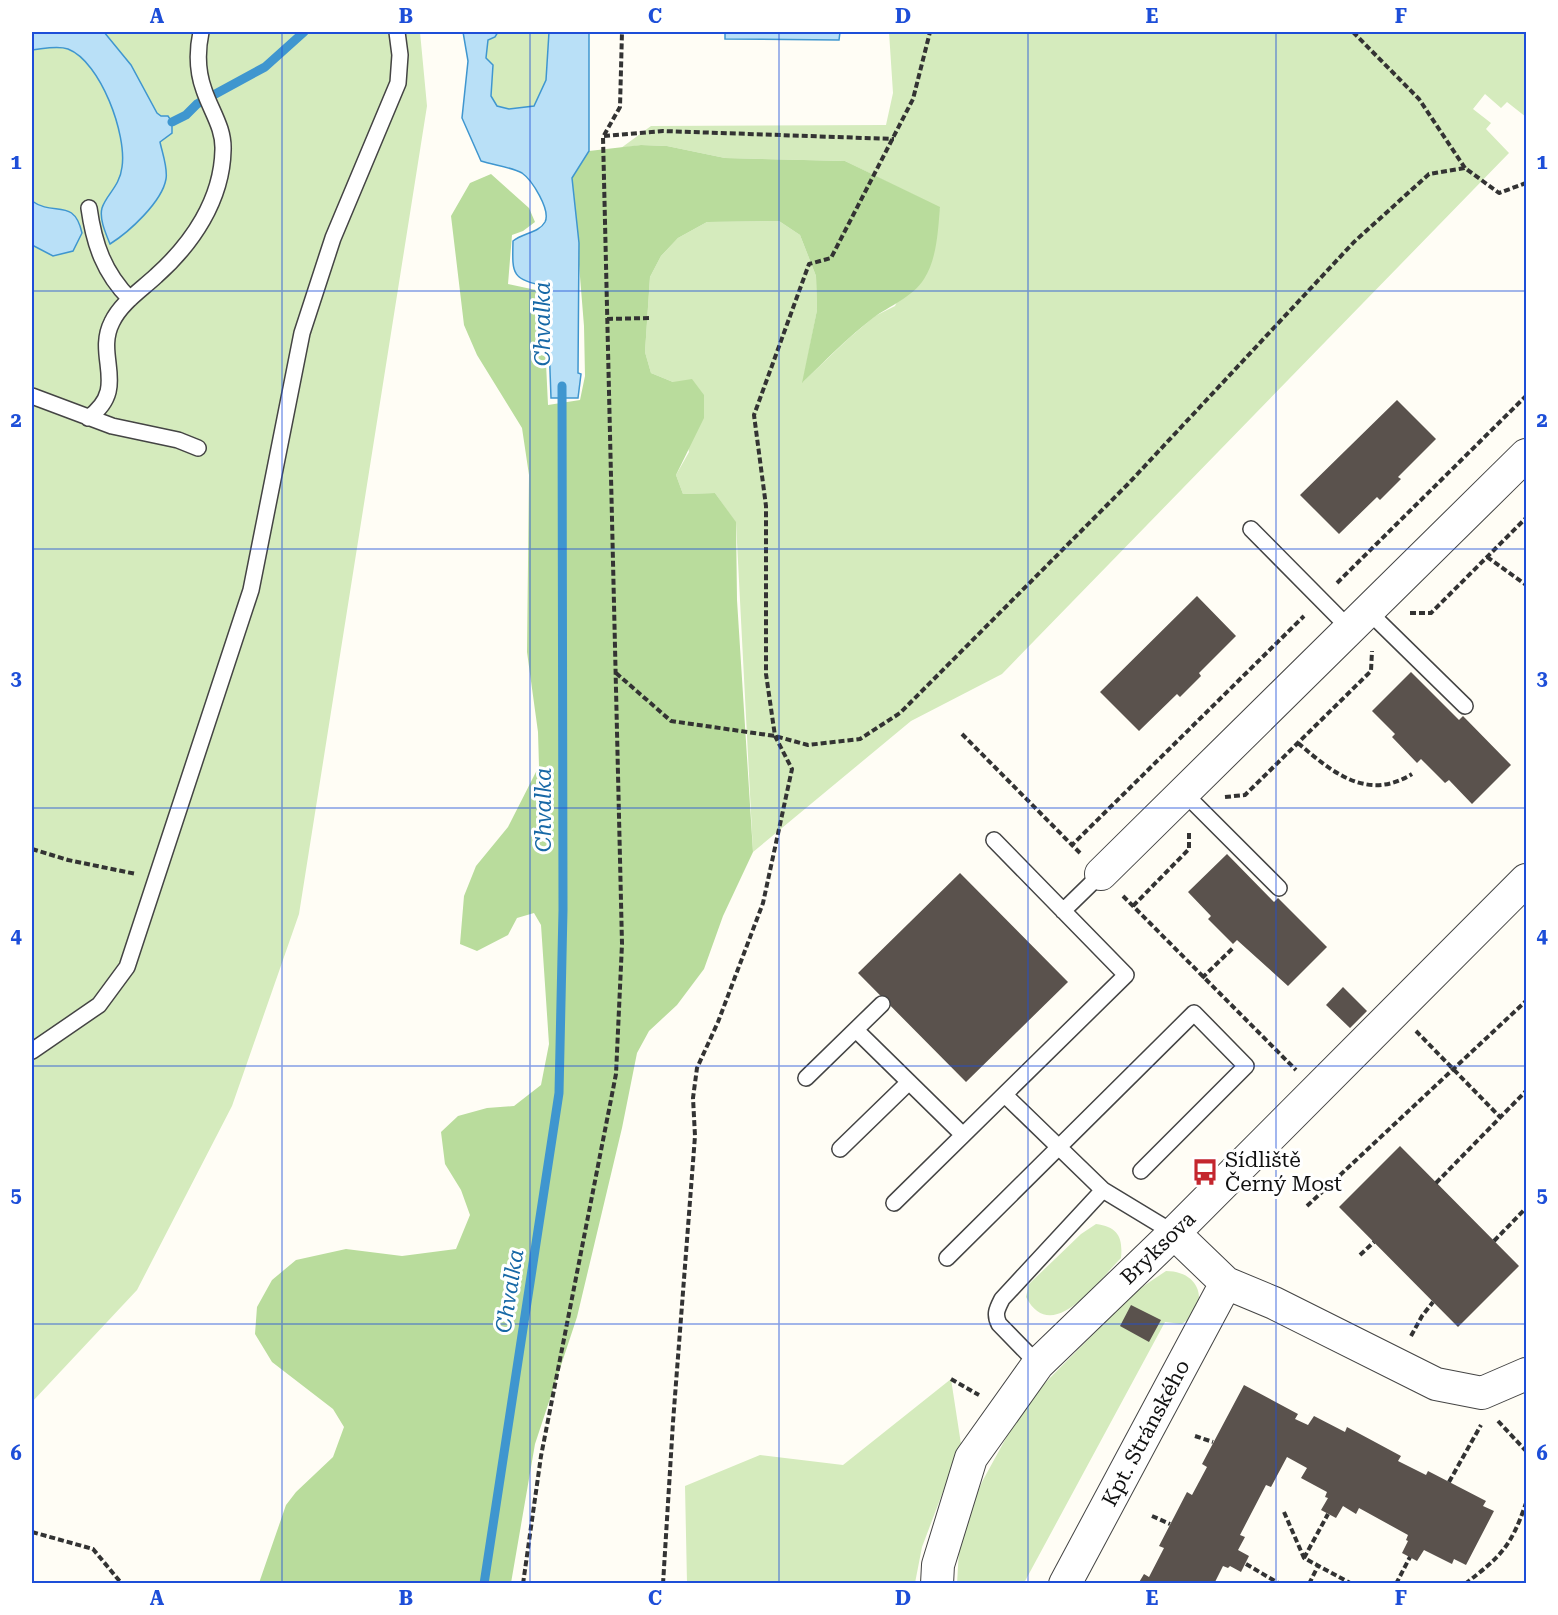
<svg xmlns="http://www.w3.org/2000/svg" width="1558" height="1615" font-family="'Roboto Serif',serif">
<style>
.green{fill:#d5ebbd}
.forest{fill:#b9dc9c}
.water{fill:#b9e0f7;stroke:#3f96cf;stroke-width:1.5}
.lines{fill:none;stroke-linecap:round;stroke-linejoin:round}
.stream{stroke:#3f96cf;stroke-width:9}
.building{fill:#5a524d}
.lane-casing{stroke:#444;stroke-width:18}
.street-casing{stroke:#444;stroke-width:34}
.path{stroke:#333;stroke-width:4;stroke-dasharray:6 3;stroke-linecap:butt}
.lane{stroke:#fff;stroke-width:15}
.street{stroke:#fff;stroke-width:32}
.grid{fill:none;stroke:#1d4ed8;stroke-width:1.5;stroke-opacity:0.55}
.labels{text-anchor:middle;stroke-width:6;stroke-linejoin:round;paint-order:stroke}
.poi-label{font-size:21px;fill:#111;stroke:#fff;text-anchor:start}
.street-label{font-size:21px;fill:#111;stroke:#fff}
.water-label{font-size:22px;font-style:italic;fill:#1768a6;stroke:#fff}
.neatline{fill:none;stroke:#1d4ed8;stroke-width:2}
.grid-label{font-size:20px;text-anchor:middle;font-weight:bold;fill:#1d4ed8}
</style>
<rect width="100%" height="100%" fill="#fffdf5"/>
<path class="green" d="M32,32H420L427,106L299,914L232,1106L137,1290L32,1402Z
M498,32H549L546,80L534,106L509,109L497,106L491,96L493,65L486,58L488,40L495,37Z
M889,32H1526V117L1507,102L1501,108L1485,94L1473,109L1491,123L1486,129L1509,153L1002,674L911,721L753,852L736,523L715,493L683,494L676,475L689,452L673,382L651,373L645,352L650,277L661,256L678,238L707,222L779,221L800,235L816,276L817,310L803,382L848,339L875,316L895,306L940,208L845,161L725,158L667,146L641,145L621,148L651,126L886,125L893,93Z
M1096,1224C1118,1227 1123,1237 1121,1258C1098,1281 1052,1347 1026,1297L1029,1284L1081,1234Z
M1166,1271C1201,1271 1211,1305 1182,1324L1165,1322L1024,1583L957,1584L960,1531L983,1480L1011,1429L1041,1387L1136,1291Z
M951,1379L961,1444L922,1547L915,1583H687L685,1486L760,1455L843,1465Z"/>
<path class="forest" d="M641,145L667,146L725,158L845,161L940,207C938,230 937,259 924,279C913,297 889,306 873,318C847,338 825,361 802,383L817,310L816,276L800,235L779,221L707,222L678,238L661,256L650,277L645,352L651,373L673,382L692,379L704,395V418L676,475L683,494L715,493L736,522L737,600L753,852L723,916L704,969L677,1005L649,1031L637,1053L622,1128L577,1317L535,1444L511,1583H259L286,1505L296,1492L333,1457L344,1427L333,1409L272,1362L255,1334L257,1307L272,1280L296,1260L346,1249L402,1256L456,1249L470,1215L461,1190L445,1164L441,1132L458,1116L487,1108L514,1106L541,1085L549,1044L541,925L534,913L517,918L508,935L477,951L460,944L464,896L476,866L508,827L539,766L538,732L527,652L529,475L522,428L477,355L464,325L451,216L470,183L491,174L529,208L535,222L523,231L512,235L508,284L536,290L543,300L548,405L580,400L585,376L584,326L572,178L589,151Z"/>
<path class="water" d="M32,32H104L131,65L157,113L161,116H168L172,122V133L160,142C162,152 168,168 166,179C162,202 129,232 110,244C106,234 99,219 102,208C106,195 120,186 122,167C127,135 101,62 68,49C57,45 43,49 32,50Z
M463,32H498L495,37L488,40L486,58L493,65L491,96L497,106L509,109L534,106L546,80L549,32H589V151L572,178L579,243L578,373L581,374L578,398H551L547,287C512,278 512,277 513,241C522,233 539,233 545,222C551,210 532,180 522,173C511,167 493,165 481,161L462,118L468,61Z
M725,32H840L839,40L725,39Z
M32,201C54,217 74,197 82,233L73,251L53,256L32,245Z"/>
<g class="lines">
<path class="stream" d="M172,122L186,115L197,104L265,67L304,32
M484,1584L559,1093L563,910L562,386"/>
</g>
<path class="building" d="M1397,400L1436,439L1398,477L1401,479L1380,500L1377,497L1339,534L1300,495Z
M1197,596L1236,636L1199,673L1201,676L1180,697L1177,694L1139,731L1100,692Z
M1411,672L1459,720L1463,716L1511,765L1472,804L1449,780L1445,783L1421,759L1417,763L1392,737L1395,734L1372,711Z
M1227,854L1274,902L1278,898L1327,947L1288,986L1237,940L1233,944L1208,919L1211,916L1188,892Z
M960,873L1068,982L966,1082L858,973Z
M1343,987L1367,1011L1350,1028L1326,1005Z
M1400,1146L1519,1266L1458,1327L1339,1207Z
M1131,1305L1161,1320L1149,1342L1120,1326Z
M1244,1385L1298,1414L1295,1419L1308,1425L1314,1416L1345,1432L1347,1427L1401,1456L1398,1461L1426,1475L1428,1471L1486,1501L1483,1506L1494,1511L1466,1565L1454,1559L1452,1564L1424,1550L1417,1561L1402,1553L1408,1541L1406,1540L1408,1535L1359,1508L1356,1514L1343,1506L1336,1518L1321,1510L1328,1498L1325,1497L1327,1492L1301,1478L1307,1468L1287,1457L1271,1487L1266,1485L1240,1535L1245,1537L1238,1550L1249,1556L1241,1572L1230,1566L1228,1568L1223,1566L1214,1584H1138L1144,1574L1149,1577L1164,1548L1159,1546L1187,1492L1192,1495L1207,1467L1202,1464Z"/>
<g class="lines">
<defs>
<path id="lane" d="M89,208C94,244 104,273 130,299
M32,396L112,426L178,440L198,448
M88,418C130,388 94,357 112,322C121,303 141,290 156,276C192,244 222,200 223,150C224,128 211,111 204,90C197,71 197,51 201,32
M1251,529L1350,629
M1368,611L1465,706
M1184,793L1279,888
M1063,911L1101,874
M856,1030L963,1135
M32,1051L99,1005L127,967L251,590L302,333L333,238L398,83L400,55L397,32
M806,1078L882,1004
M1005,1095L1103,1190L1174,1233
M840,1149L909,1082
M894,1203L1126,975L994,840
M947,1258L1194,1013L1246,1066L1141,1171
M1038,1364L999,1324C994,1314 997,1309 1002,1299L1103,1190"/>
<path id="street" d="M1101,874L1526,455
M1174,1233L1226,1283L1274,1303L1436,1384L1482,1393L1526,1374
M937,1584L938,1565L971,1458L1038,1364L1174,1233L1526,880
M1065,1584L1226,1283"/>
</defs>
<use href="#lane" class="lane-casing"/>
<use href="#street" class="street-casing"/>
<path class="path" d="M1353,32L1419,99L1465,168
M604,136L663,131L894,139
M607,319L649,318
M1487,557L1526,585
M1337,583L1526,396
M1410,613H1431L1526,518
M616,673L671,721L775,736L808,745L860,739L900,713L1128,484L1354,242L1429,174L1465,168L1499,193L1526,183
M962,734L1072,845
M1298,743C1332,772 1367,802 1412,774
M1225,797L1245,795L1371,671L1372,651
M32,849L68,860L136,874
M1080,853L1072,845L1304,616
M1123,896L1296,1070
M1133,906L1189,849V833
M1202,978L1233,948
M1416,1031L1500,1117
M1436,1183L1526,1091
M1307,1206L1526,1001
M1494,1241L1526,1208
M1360,1255L1374,1242
M1411,1336L1422,1316L1433,1302
M951,1379L979,1395
M1498,1421L1526,1451
M1195,1436L1213,1442
M1449,1482L1481,1425
M1284,1512L1304,1558L1352,1584
M1152,1516L1170,1524
M32,1532L93,1549L122,1584
M1304,1558L1328,1514
M1246,1564L1280,1584
M523,1584L541,1456L616,1074L622,944L603,137L620,107L622,32
M663,1584L673,1422L695,1136L693,1098L697,1068L718,1022L763,903L792,769L775,736L766,674V506L754,415L809,264L831,258L913,99L930,32
M1309,1584L1318,1566
M1396,1584L1410,1557
M1465,1584C1501,1556 1511,1547 1526,1503"/>
<use href="#lane" class="lane"/>
<use href="#street" class="street"/>
</g>
<path class="grid" d="M282,32V1584M530,32V1584M779,32V1584M1028,32V1584M1276,32V1584M32,291H1526M32,549H1526M32,808H1526M32,1066H1526M32,1324H1526"/>
<defs>
<symbol id="bus-bare" viewBox="-9 -9 18 18"><path d="M-5-6H5V4H4V6H2V4H-2V6H-4V4H-5ZM-3.5-4V0h7V-4ZM-3.5 1.2v1.5H-2V1.2ZM2 1.2v1.5H3.5V1.2Z" fill="#c4262e" stroke="#fff" stroke-width="2.5" paint-order="stroke"/></symbol>
</defs>
<g fill-rule="evenodd">
<use href="#bus-bare" x="1186" y="1153" width="38" height="38"/>
</g>
<g class="labels">
<g class="poi-label">
<text x="1225" y="1167">Sídliště<tspan x="1225" dy="24">Černý Most</tspan></text>
</g>
<g class="street-label">
<text transform="translate(1158 1248) rotate(-44)" y="7">Bryksova</text>
<text transform="translate(1146 1433) rotate(-62)" y="7">Kpt. Stránského</text>
</g>
<g class="water-label">
<text transform="translate(542 324) rotate(-90)" y="8">Chvalka</text>
<text transform="translate(543 810) rotate(-90)" y="8">Chvalka</text>
<text transform="translate(509 1291) rotate(-81)" y="8">Chvalka</text>
</g>
</g>
<rect width="1558" height="1615" fill="none" stroke="#ffffff" stroke-width="66"/>
<rect x="33" y="33" width="1492" height="1549" class="neatline"/>
<g class="grid-label">
<text x="157" y="23">A</text>
<text x="406" y="23">B</text>
<text x="655" y="23">C</text>
<text x="903" y="23">D</text>
<text x="1152" y="23">E</text>
<text x="1401" y="23">F</text>
<text x="16" y="169">1</text>
<text x="1542" y="169">1</text>
<text x="16" y="427">2</text>
<text x="1542" y="427">2</text>
<text x="16" y="685">3</text>
<text x="1542" y="685">3</text>
<text x="16" y="943">4</text>
<text x="1542" y="943">4</text>
<text x="16" y="1202">5</text>
<text x="1542" y="1202">5</text>
<text x="16" y="1460">6</text>
<text x="1542" y="1460">6</text>
<text x="157" y="1605">A</text>
<text x="406" y="1605">B</text>
<text x="655" y="1605">C</text>
<text x="903" y="1605">D</text>
<text x="1152" y="1605">E</text>
<text x="1401" y="1605">F</text>
</g>
</svg>
